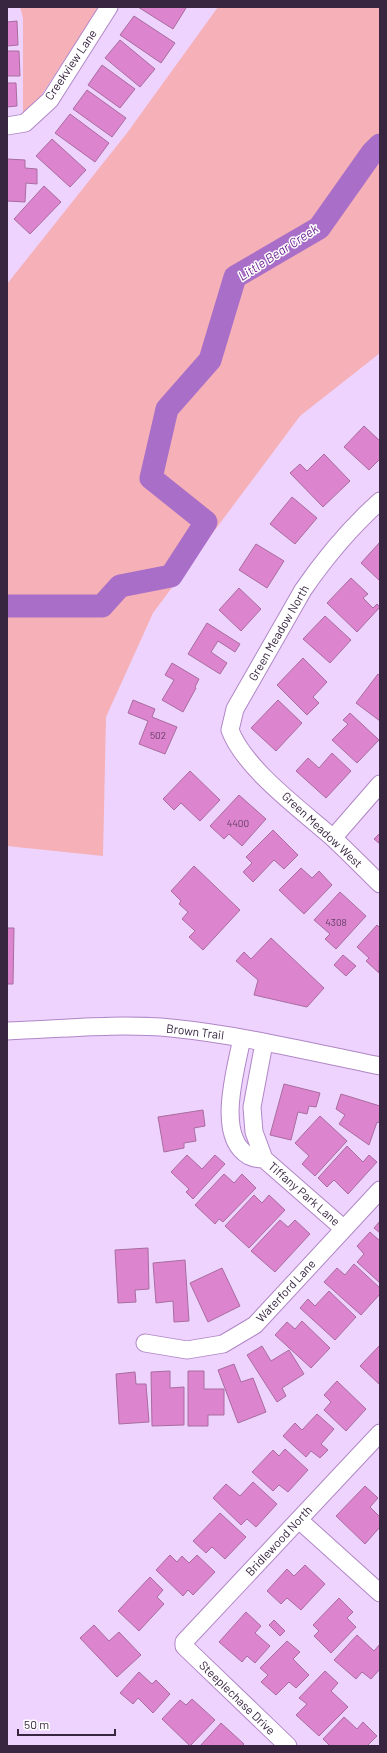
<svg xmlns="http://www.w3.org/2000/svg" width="387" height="1753" font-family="Barlow,sans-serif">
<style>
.green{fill:#f6b0b7}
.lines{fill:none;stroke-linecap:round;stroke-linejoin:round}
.river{stroke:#a86ec8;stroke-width:23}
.building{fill:#dd84cf;stroke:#a96c9f}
.minor-casing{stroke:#b086c7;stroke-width:19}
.minor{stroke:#fff;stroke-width:17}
.labels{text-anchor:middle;stroke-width:3;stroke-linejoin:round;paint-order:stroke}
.number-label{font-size:10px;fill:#613e64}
.street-label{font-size:12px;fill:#382641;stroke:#fff}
.water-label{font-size:13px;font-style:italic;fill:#712793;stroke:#fff}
</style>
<rect width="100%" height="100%" fill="#edd3fd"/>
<path class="green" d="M20,7H99L31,111L28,113H23V18Z
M218,7H380V353L300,416L153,613L106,717L103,856L7,846V284L127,133Z"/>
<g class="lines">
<path class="river" d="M7,606H102L120,586L171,576L206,522L151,478L167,409L210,360L235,277L319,228L372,153L380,145"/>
</g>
<path class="building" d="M138,7H185L186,8L173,29Z
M134,16L175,43L161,63L120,35Z
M17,21L18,45L7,46V22Z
M120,40L155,69L140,87L105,58Z
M7,51H19L20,76H7Z
M102,65L135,89L120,108L88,85Z
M7,83H16L17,106L7,107Z
M87,90L126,118L112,137L73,109Z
M70,114L109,143L95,162L55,133Z
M52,139L86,170L70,187L36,156Z
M7,159L25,160V168L37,169V184L26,183L25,202L7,201Z
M44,186L61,202L30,234L14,219Z
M364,426L380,441V459L369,470L344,447Z
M324,454L350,481L323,507L290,473L300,464L307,471Z
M292,497L317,518L295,544L270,524Z
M380,542V581L361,563Z
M256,544L284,561L267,588L239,570Z
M351,578L368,594L363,598L373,608L377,604L380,607L357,632L327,603Z
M239,588L261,609L241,631L219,610Z
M325,616L351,640L330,663L303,639Z
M207,623L240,644L235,652L218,641L211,652L227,663L220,674L188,654Z
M303,658L327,682L313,697L319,703L307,715L277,685Z
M172,663L199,679L195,687L196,688L183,712L162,700L174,680L165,675Z
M378,674L380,676V721L356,703Z
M133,700L155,709L152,717L177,727L165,754L139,744L148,721L128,713Z
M278,700L302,723L276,751L251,728Z
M350,713L379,740L357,763L332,740L348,724L343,720Z
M332,753L351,771L326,798L296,771L308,758L319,768Z
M190,771L220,800L200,821L181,803L174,810L163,799Z
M239,795L266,819L242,846L229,834L224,839L210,826Z
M273,830L298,855L284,869L274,860L253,882L243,872L252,863L246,857Z
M380,833V844L374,839Z
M194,866L240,910L203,950L189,937L195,931L182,919L188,912L179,904L181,901L171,891Z
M301,868L312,878L319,871L332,885L304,914L279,890Z
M340,892L366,916L336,949L325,939L330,934L314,920Z
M377,925L380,928L379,973L366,961L369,958L357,947Z
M7,928H14L13,984H7Z
M271,938L324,988L307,1007L254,995L258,980L236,961L244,952L251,959Z
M343,955L356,966L346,976L334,965Z
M284,1084L320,1093L316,1107L309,1106L307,1114L298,1112L291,1140L270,1135Z
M341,1094L380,1106V1123L377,1122L369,1145L339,1124L345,1115L336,1109Z
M203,1110L205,1126L194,1128L196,1141L184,1143V1148L164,1152L158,1117Z
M320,1116L347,1141L315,1176L302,1164L309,1156L295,1143Z
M347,1146L363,1162L369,1155L377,1162L348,1194L334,1180L327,1187L318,1178Z
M187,1155L202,1169L215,1155L225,1164L193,1199L186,1192L189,1189L171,1172Z
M224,1174L234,1183L242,1174L256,1188L223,1222L219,1219L215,1224L195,1205Z
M254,1195L262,1203L269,1195L285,1210L249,1248L225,1226Z
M280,1220L288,1227L295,1220L310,1234L275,1272L251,1251Z
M380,1221V1233L374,1228Z
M370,1232L380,1241V1283L357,1262L364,1254L357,1246Z
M148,1248L149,1289L135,1290L136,1302L118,1303L115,1250Z
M185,1260L189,1321L174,1322L173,1301L156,1303L153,1263Z
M354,1264L380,1288V1294L361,1315L324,1282L337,1268L345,1275Z
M222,1268L240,1306L208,1322L190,1283Z
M329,1291L356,1317L335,1340L300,1308L308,1299L315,1306Z
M302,1321L330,1348L311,1368L275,1335L287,1322L295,1329Z
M380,1345V1385L360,1366Z
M262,1346L271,1361L289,1350L304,1374L282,1388L286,1396L277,1402L247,1355Z
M234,1364L241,1382L253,1378L266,1412L238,1423L218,1370Z
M170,1371V1388L184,1387V1425L152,1426L151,1372Z
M188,1371H204V1389H224V1415H208V1426H188Z
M135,1372L136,1384H146L149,1422L119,1424L116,1374Z
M337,1381L366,1409L346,1431L324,1410L331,1402L324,1395Z
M317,1414L334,1429L321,1444L328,1450L320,1458L311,1451L306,1457L283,1436L295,1423L302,1430Z
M285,1449L308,1470L288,1492L279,1485L273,1491L252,1472L273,1450L279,1456Z
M253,1482L277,1504L256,1527L247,1519L241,1525L213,1498L226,1484L240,1496Z
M365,1486L378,1498L370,1507L380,1517V1527L365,1544L336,1516Z
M220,1513L246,1537L225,1559L212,1547L206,1553L193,1541Z
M170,1555L177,1562L182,1556L189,1563L197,1555L215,1572L193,1595L188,1590L183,1596L156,1570Z
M305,1565L325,1584L301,1610L287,1598L281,1604L267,1591L287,1569L294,1576Z
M150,1577L163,1590L157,1597L164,1604L139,1631L118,1611Z
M339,1598L353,1612L347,1618L356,1627L331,1653L314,1636L319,1631L313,1625Z
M246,1612L261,1626L255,1633L270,1646L255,1663L247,1656L242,1662L219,1642Z
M274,1620L285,1631L280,1636L269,1625Z
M94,1625L109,1641L119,1632L141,1655L117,1677L80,1638Z
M357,1635L374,1651L380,1644V1669L371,1679L362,1672L356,1679L334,1660Z
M287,1641L300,1652L293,1659L309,1675L296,1688L289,1682L276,1695L261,1682L268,1675L260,1668Z
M325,1671L338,1683L331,1691L348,1707L319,1736L296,1715L307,1704L299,1698Z
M139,1672L152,1684L156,1680L170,1694L153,1713L138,1698L133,1704L120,1693Z
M192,1699L215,1720L190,1746L162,1719L180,1700L186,1705Z
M344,1717L357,1729L363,1722L377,1736L367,1746H330L323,1739Z
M221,1723L244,1744L242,1746H200Z"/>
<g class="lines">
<defs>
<path id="minor" d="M7,126L25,123L50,100L109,7
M380,501C351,527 325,558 303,590L235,709L230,730C244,768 301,810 332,837C348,852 364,868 380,884
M333,838L380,784
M7,1031C61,1029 117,1023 171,1028C241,1035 311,1052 380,1066
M242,1038C236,1069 215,1137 249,1156C253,1158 260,1159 264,1159L344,1229
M264,1043L252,1107L254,1132L264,1159
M145,1343L187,1350L223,1344L255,1325L380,1190
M299,1520L380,1593
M288,1746L187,1649L184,1646V1642L380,1433"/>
</defs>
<use href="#minor" class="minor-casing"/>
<use href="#minor" class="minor"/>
</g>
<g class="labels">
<g class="number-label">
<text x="158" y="739">502</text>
<text x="238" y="827">4400</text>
<text x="336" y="926">4308</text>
</g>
<g class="street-label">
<text transform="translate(71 65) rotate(-56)" y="4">Creekview Lane</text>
<text transform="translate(279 633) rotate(-60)" y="4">Green Meadow North</text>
<text transform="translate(322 830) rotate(43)" y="4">Green Meadow West</text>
<text transform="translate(195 1032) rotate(7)" y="4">Brown Trail</text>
<text transform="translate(304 1194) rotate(41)" y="4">Tiffany Park Lane</text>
<text transform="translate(286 1291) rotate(-47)" y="4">Waterford Lane</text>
<text transform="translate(279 1541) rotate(-47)" y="4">Bridlewood North</text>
<text transform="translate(237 1698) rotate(44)" y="4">Steeplechase Drive</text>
</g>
<g class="water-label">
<text transform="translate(278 252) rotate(-33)" y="5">Little Bear Creek</text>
</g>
</g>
<rect width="387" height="1753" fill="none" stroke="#382641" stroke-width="16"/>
<path d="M18 1729v6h97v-6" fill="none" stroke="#382641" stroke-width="2"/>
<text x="24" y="1729" font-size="12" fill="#382641" stroke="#ffffff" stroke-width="3" paint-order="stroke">50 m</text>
</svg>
